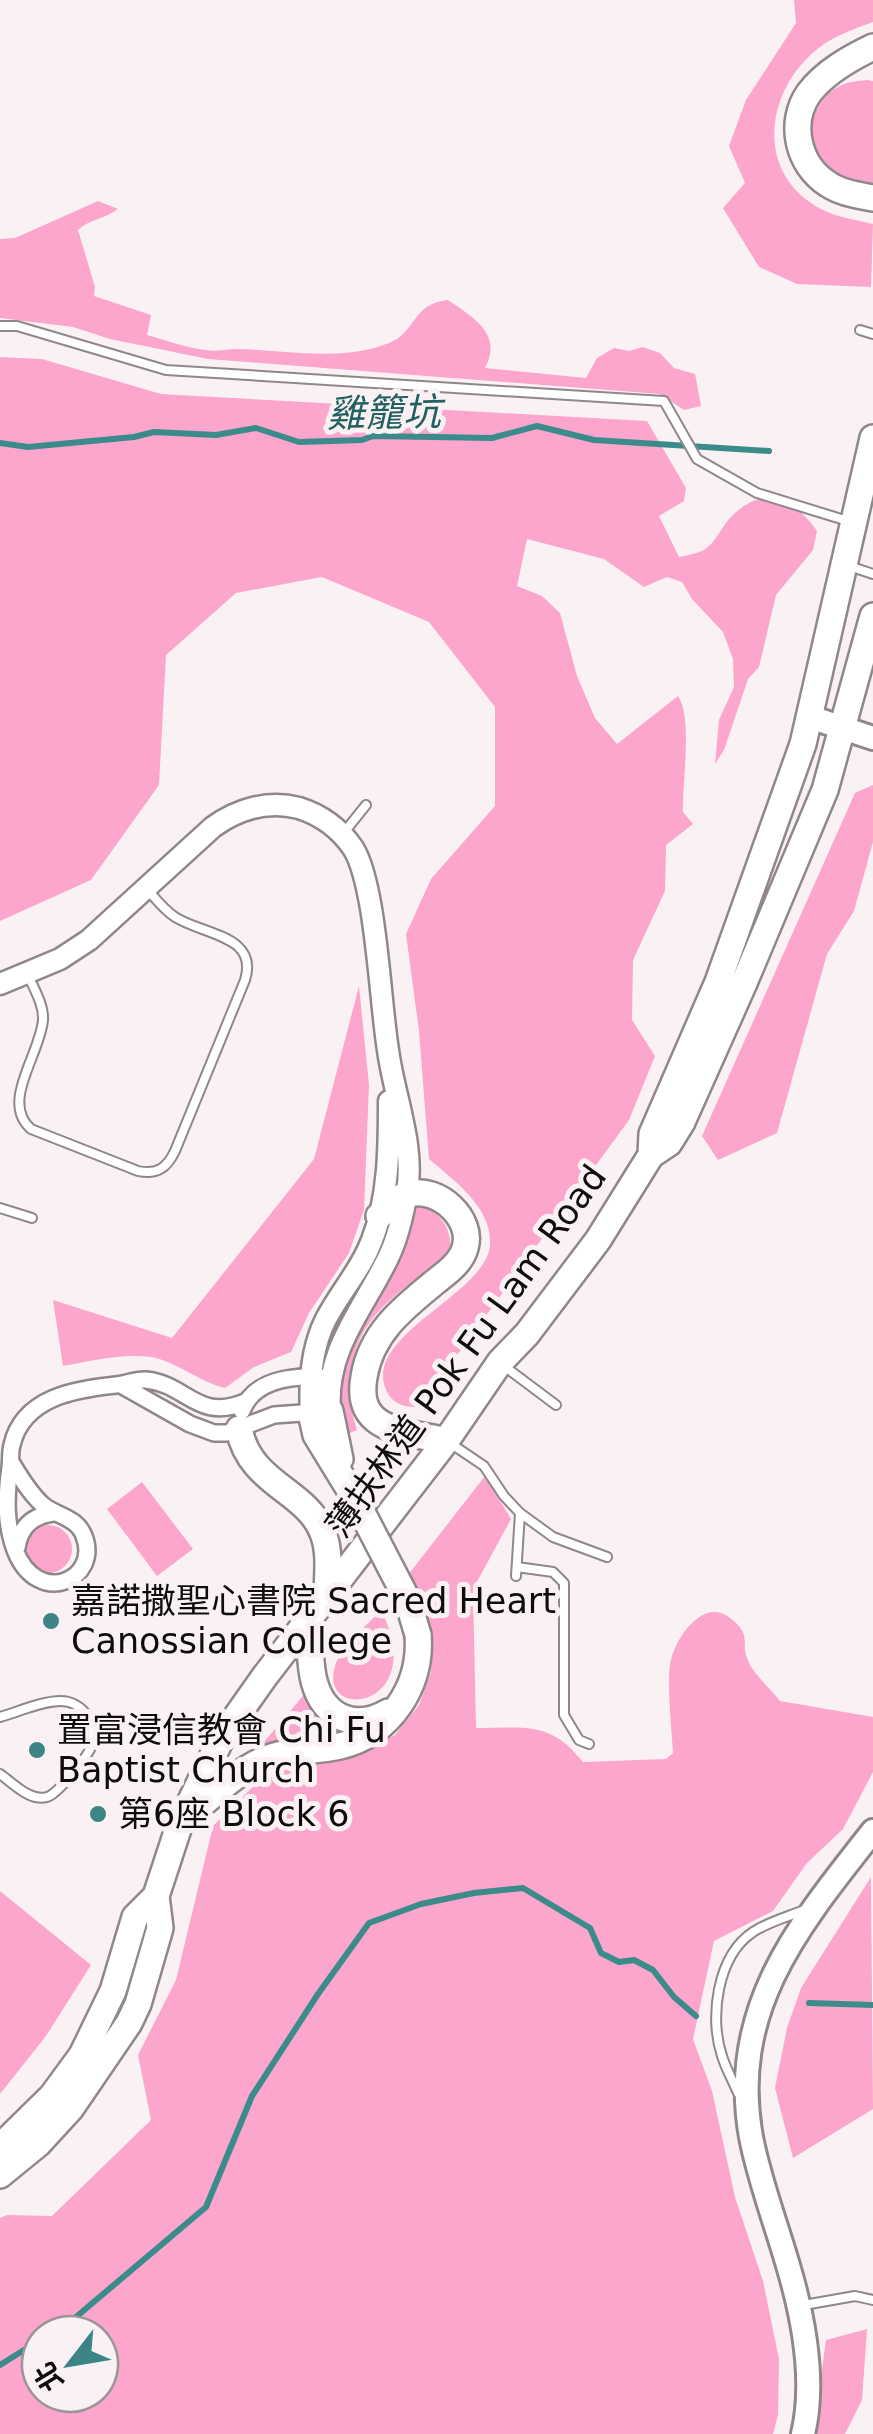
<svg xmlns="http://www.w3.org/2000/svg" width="873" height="2434" font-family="'DejaVu Sans','Noto Sans TC',sans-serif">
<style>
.green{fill:#fca5cd;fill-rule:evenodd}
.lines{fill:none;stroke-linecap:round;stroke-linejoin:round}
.stream{stroke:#3b8b8b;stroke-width:6}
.service-casing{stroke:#8f878a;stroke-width:12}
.minor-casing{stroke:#8f878a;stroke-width:20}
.tertiary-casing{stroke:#8f878a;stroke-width:25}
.secondary-casing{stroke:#8f878a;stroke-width:28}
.primary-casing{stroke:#8f878a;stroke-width:30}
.service{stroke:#fff;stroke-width:8}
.minor{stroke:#fff;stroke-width:15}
.tertiary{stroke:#fff;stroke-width:20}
.secondary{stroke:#fff;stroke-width:22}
.primary{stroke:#fff;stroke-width:25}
.primary-bridge-casing{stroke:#8f878a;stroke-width:30;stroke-linecap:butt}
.primary-bridge{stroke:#fff;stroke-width:25}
.poi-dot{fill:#3d8585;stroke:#faf1f5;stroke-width:4}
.labels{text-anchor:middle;stroke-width:10;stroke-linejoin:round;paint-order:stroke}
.street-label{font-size:35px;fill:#0f0c0d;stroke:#faf1f5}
.poi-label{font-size:35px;fill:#0f0c0d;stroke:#faf1f5;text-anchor:start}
.water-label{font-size:38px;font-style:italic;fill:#20605f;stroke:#faf1f5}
</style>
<rect width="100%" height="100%" fill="#faf1f5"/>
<path class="green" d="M794,0H873V22C857,28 839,34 824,44C766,84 751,172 821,209C836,217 856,220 873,224L871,287L797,284L759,267L723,208L745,183L729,146L746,100L796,23Z
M867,80L873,81V189C855,186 835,180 822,166C800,143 812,102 836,88C846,82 856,81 867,80Z
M98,201L118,209C105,219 89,219 78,230L95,287L94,296L151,315L147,335C166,340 186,348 206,350C216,352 227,349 237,349C286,350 342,362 389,343C417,332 411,304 448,300C474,318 503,334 485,368L586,378L597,358L614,348L629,351L643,347L660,353L674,368L695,374L701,406L684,410L660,394L208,359L110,339L73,327L0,318V239L15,238Z
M0,357L42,359L161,394L647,421L686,488L684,501L659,516L679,557C688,555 702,553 708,547C718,538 723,524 733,515C765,484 795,499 817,531L813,550L776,595L759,667L748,679L724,750L715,764L719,720L734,687L733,659L723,632L692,599L682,582L667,577L644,587L604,559L527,539L517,586L542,596L560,613L577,676L595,718L617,744L678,696C693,719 682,782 683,812L693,824L666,845L665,891L633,960L632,1020L655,1056L629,1120L419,1407C405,1407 394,1405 387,1392C359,1335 490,1294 490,1243C491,1206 454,1181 429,1159L419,1031L406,934L431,879L495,806V707L429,622L322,577L236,593L166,655L159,785L91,880L0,921Z
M873,785V842L854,911L827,954L777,1133L718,1160L702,1136L855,793Z
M359,986L369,1085L364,1210L349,1253L309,1313L291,1352L254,1367L225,1388C199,1382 178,1362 151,1357C123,1353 91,1361 63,1366L53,1300L172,1338L314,1159Z
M411,1202C436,1210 453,1223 450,1251C428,1270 390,1296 373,1318C348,1348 345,1395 357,1430L343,1436L337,1379L366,1311L392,1273L404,1248L410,1222Z
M485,1476L511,1519L473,1589L476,1728C525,1728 550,1720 583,1762L666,1759L673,1753C672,1732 666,1677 671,1660C676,1637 704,1597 730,1618C752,1635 741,1640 747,1658C751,1672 771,1689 780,1701L873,1717V1772L843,1829L807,1863L773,1911L714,1941L693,2039L712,2091L735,2197L763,2281L779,2359L778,2415L773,2434H0V2218L7,2215L52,2216L151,2120L138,2055L176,1980L213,1826L270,1770L359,1754L395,1735L419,1705L431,1672V1635L422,1600L408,1575ZM40,2334H100V2394H40Z
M142,1482L193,1549L157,1576L107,1509Z
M24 1549a24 24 0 1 1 48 0a24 24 0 1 1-48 0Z
M381,1610C431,1710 314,1724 336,1663C343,1644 368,1625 381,1610Z
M308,1690L361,1730L253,1755Z
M871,1877L873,2109L793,2158L775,2088L787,2028L801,1988Z
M0,1891L91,1965L46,2036L0,2094Z
M867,2329L862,2400L845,2434H813L826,2340Z"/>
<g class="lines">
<path class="stream" d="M0,443L28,447L134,437L154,432L216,435L256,428L299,442L362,440L373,436L492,438L537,426L594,440L769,451
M809,2003L873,2005
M49,2334L76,2317L206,2207L252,2096L318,1994L369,1923L421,1904L474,1893L523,1888L590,1928L601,1953L619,1962L634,1960L653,1970L674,1997L696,2016
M0,2365L40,2340"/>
<defs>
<path id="service" d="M0,326H17L166,370L664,401L697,459L757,493L851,522
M860,330L873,334
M849,566L873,574
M342,835L366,805
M28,975C34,989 44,1005 43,1020C40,1055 0,1102 31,1129L138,1171C157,1175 167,1168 175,1151L245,980C259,935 203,935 175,917C164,910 155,898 146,888
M0,1208L32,1218
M504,1366L556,1405
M450,1443L484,1466L504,1496L520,1513L553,1537L607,1557
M517,1567L553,1572L564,1583V1715L579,1740L589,1744
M516,1576L520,1513
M0,1717C18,1712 41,1701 61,1701C82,1701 99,1724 92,1745C88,1756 58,1794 47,1797C30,1802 13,1783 0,1774
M738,2093C733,2081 726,2069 722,2056C709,2018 717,1956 753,1932C768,1922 787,1917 804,1910
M804,2305L855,2296L873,2300"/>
<path id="minor" d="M121,1385L190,1424L214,1433H227L274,1415L316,1412
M242,1411C253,1380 292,1376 320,1377
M11,1462C20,1476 29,1493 43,1505C56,1516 77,1517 84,1536C101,1579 38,1609 15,1550C5,1523 6,1496 10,1467C11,1460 10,1452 12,1445C23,1397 76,1389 116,1385C127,1384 136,1379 146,1380C187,1384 197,1422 245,1402
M17,1548C20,1527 32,1516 53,1513"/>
<path id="tertiary" d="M0,984L60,959L89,940L213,827C238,809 268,800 299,808C321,815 340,829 353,848C376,884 380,1002 388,1050C394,1096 415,1145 407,1192C403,1215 398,1238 388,1258C363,1310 325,1350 330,1411
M311,1413C309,1381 311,1350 325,1321C339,1293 361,1270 372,1240C389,1197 389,1146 389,1101"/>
<path id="secondary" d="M810,717L873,738
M803,2434C816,2379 803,2315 787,2262C775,2221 759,2179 751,2137C728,2009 799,1925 873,1831"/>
<path id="primary" d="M873,47C850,58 825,72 809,93C788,123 798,165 828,184C841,193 858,195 873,198
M651,1155L652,1134L718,982L803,744L873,438
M379,1216C387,1209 399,1196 409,1194C438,1186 474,1219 465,1248C461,1263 446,1273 435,1282C403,1308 371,1333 364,1377C354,1433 407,1431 446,1441
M330,1411L340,1459
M311,1413L316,1435L354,1497
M239,1429C250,1485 307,1490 323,1533C331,1553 327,1577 327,1597
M309,1621C311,1653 306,1700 341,1717C357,1724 373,1721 388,1712
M188,1816C212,1796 235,1773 263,1760C288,1749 314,1752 340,1746C390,1734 422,1686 418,1635
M0,2147L52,2096L82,2055L113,1991L135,1917L156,1896
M0,2175L38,2144L71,2108L129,2023L138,2004L160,1928L156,1896L180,1823L222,1737L265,1676L446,1441L500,1362L527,1334L598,1240L651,1155L669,1143L682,1122L744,983L825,790L873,616"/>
</defs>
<use href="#service" class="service-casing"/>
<use href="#minor" class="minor-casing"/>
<use href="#tertiary" class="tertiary-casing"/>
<use href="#secondary" class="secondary-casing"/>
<use href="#primary" class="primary-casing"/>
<use href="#service" class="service"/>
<use href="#minor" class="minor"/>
<use href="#tertiary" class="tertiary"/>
<use href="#secondary" class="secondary"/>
<use href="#primary" class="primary"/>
<defs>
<path id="primary-bridge" d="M354,1497L408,1601L418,1635"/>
</defs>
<use href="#primary-bridge" class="primary-bridge-casing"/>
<use href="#primary-bridge" class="primary-bridge"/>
</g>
<g class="poi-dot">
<circle cx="51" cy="1621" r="10"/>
<circle cx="37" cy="1750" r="10"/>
<circle cx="98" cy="1814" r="10"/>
</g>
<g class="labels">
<g class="street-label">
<text transform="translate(466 1351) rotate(-54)" y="12">薄扶林道 Pok Fu Lam Road</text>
</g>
<g class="poi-label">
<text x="71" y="1613">嘉諾撒聖心書院 Sacred Heart<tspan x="71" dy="40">Canossian College</tspan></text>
<text x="57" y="1742">置富浸信教會 Chi Fu<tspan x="57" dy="40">Baptist Church</tspan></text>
<text x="118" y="1826">第6座 Block 6</text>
</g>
<g class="water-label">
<text transform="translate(384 413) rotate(-1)" y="13">雞籠坑</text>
</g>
</g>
<g transform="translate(70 2364) rotate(239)"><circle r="48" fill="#faf1f5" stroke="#9c9598" stroke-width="2.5"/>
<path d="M0-8L18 38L0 25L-18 38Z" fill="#3d8585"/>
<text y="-15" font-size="28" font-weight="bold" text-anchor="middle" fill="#0f0c0d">北</text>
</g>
</svg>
